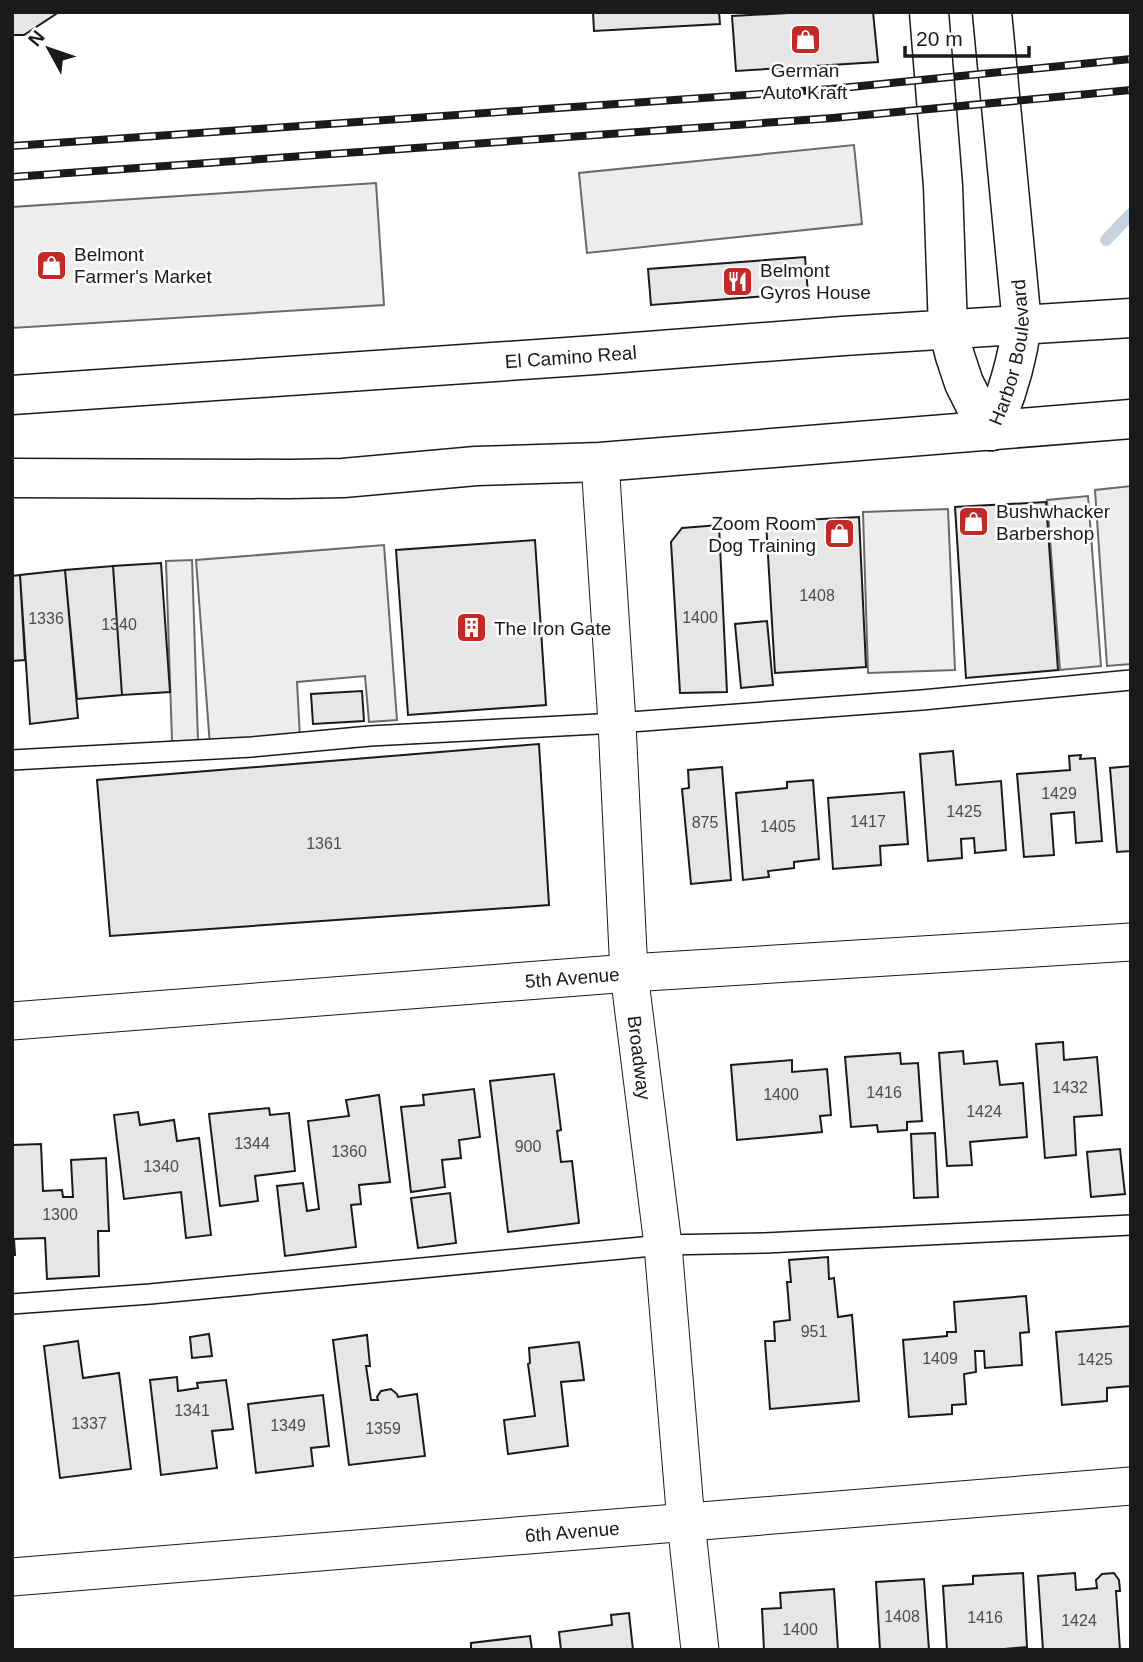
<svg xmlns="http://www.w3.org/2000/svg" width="1143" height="1662" font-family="Helvetica,sans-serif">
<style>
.parking{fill:#ededed;stroke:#6a6a6a;stroke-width:2}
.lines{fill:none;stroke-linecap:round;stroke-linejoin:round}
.stream{stroke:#c6d2dc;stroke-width:12}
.building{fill:#e6e6e6;stroke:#1a1a1a;stroke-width:2}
.lane-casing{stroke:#1a1a1a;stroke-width:22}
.street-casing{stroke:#1a1a1a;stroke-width:39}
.secondary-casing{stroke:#1a1a1a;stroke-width:41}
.primary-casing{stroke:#1a1a1a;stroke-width:41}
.lane{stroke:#fff;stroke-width:19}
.street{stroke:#fff;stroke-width:37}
.secondary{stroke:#fff;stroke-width:38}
.primary{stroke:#fff;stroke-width:38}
.rail-casing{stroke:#1a1a1a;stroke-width:8}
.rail{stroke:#fff;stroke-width:5;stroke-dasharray:16;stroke-linecap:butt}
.labels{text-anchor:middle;stroke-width:5;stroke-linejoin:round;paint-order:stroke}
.number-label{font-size:16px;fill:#4d4d4d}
.poi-label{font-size:19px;fill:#1a1a1a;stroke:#fff;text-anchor:start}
.street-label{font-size:19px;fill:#1a1a1a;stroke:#fff}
</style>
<rect width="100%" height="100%" fill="#fff"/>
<path class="parking" d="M854,145L862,224L587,253L579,173Z
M376,183L384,305L12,328V207Z
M1131,486V664L1107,666L1095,490Z
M1088,496L1101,666L1060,670L1047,500Z
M948,509L955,670L868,673L863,512Z
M384,545L397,720L369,722L365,676L297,682L300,738L210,746L196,560Z
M192,560L198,741H172L166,561Z"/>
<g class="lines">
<path class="stream" d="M1106,240L1131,214"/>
</g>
<path class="building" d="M12,12H59L24,35H12Z
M593,12H719L720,24L594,31Z
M806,12H873L878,62L736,71L732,16Z
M805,257L808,293L651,305L648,269Z
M1046,502L1058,670L966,678L955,507Z
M859,517L866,667L775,673L766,522Z
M719,525L727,692L680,693L671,542L682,528Z
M535,540L546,705L408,715L396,550Z
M161,563L170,692L122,695L113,566Z
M113,566L122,695L77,699L65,570Z
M65,570L78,718L30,724L20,575Z
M20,575L25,660L12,661V576Z
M767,621L773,685L741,688L735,624Z
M362,691L364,721L313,724L311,694Z
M539,744L549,905L110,936L97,780Z
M953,751L956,785L1001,781L1006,850L975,853L974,838L961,839L962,858L928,861L920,754Z
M1081,755L1080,759L1095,758L1102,841L1076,843L1074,812L1051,814L1054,855L1024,857L1017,774L1070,770L1069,756Z
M1131,766V851L1117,852L1110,768Z
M722,767L731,880L691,884L682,789L689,788L688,770Z
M813,780L819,859L794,862V868L768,871L769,877L743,880L736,793L787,788V782Z
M904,792L908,844L880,846L881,865L833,869L828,798Z
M1063,1042L1064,1060L1097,1057L1102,1115L1074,1117L1076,1155L1045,1158L1036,1044Z
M963,1051L964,1064L997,1061L1000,1085L1023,1083L1027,1137L970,1142L972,1165L947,1166L939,1053Z
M900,1053L901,1064L918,1063L922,1121L907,1122V1130L878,1132L877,1125L851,1127L845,1057Z
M792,1060V1072L827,1069L831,1115L820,1116L822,1132L737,1140L731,1065Z
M554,1074L561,1130L557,1131L561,1162L572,1161L579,1223L508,1232L490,1081Z
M474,1089L480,1137L459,1140L461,1158L442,1160L445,1187L411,1192L401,1107L424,1105L423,1095Z
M379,1095L390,1182L359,1185L361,1204L351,1205L356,1247L285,1256L277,1186L303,1183L307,1211L319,1209L308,1121L349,1116L346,1100Z
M269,1108L270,1115L289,1113L295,1171L255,1176L258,1201L220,1206L209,1114Z
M138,1112L140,1125L174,1120L177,1141L199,1138L211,1235L186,1238L181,1192L124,1199L114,1115Z
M935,1133L938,1197L914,1198L911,1134Z
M41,1144L43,1191L62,1190L63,1197H73L71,1160L106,1158L109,1231H98L99,1276L47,1279L45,1238L14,1239L15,1255H12V1145Z
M1120,1149L1125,1194L1091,1197L1087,1152Z
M450,1193L456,1243L418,1248L411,1198Z
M828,1257L829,1279L834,1278L838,1317L852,1315L859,1401L770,1409L765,1341H775L774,1322L790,1320L787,1282H791L789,1260Z
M1026,1296L1029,1332L1020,1333L1022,1365L985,1368L984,1351H975L976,1372L964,1374L966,1404L952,1405V1414L909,1417L903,1340L947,1336V1332H956L954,1302Z
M1131,1326V1386L1107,1388V1401L1062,1405L1056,1332Z
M209,1334L212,1356L192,1358L190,1337Z
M367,1335L370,1366H366L371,1400H378L377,1397L381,1391L391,1389L397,1394L398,1397L417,1394L425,1456L349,1465L333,1340Z
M78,1341L83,1378L119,1373L131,1469L60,1478L44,1346Z
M579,1342L584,1380L561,1382L568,1446L508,1454L504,1420L535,1416L528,1364L530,1363L529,1348Z
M177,1377L178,1391L198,1388L197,1383L226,1380L233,1429L212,1431L217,1468L161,1475L150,1380Z
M323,1395L329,1446L311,1448L313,1466L256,1473L248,1404Z
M1023,1573L1027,1647L993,1650H947L943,1586L973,1584V1576Z
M1075,1573L1076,1590L1097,1588L1096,1580L1102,1574L1114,1573L1119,1580L1120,1591H1116L1120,1650H1043L1038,1576Z
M924,1579L929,1650H880L876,1582Z
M834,1589L838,1650H764L762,1609L781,1608L780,1593Z
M629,1613L633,1650H561L559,1632L612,1625L611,1615Z
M530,1636L532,1650H471V1643Z"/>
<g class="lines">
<defs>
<path id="lane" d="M12,760L252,747L370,736L617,723L922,700L1131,680
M12,1304L150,1294L663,1245L765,1243L1131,1225"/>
<g id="street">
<path id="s1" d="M600,462L617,723L629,973L663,1245L686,1522L700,1650"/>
<path id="s2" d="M12,1021L629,973L1131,942"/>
<path id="s3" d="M12,1577L1131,1486"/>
</g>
<g id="secondary">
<path d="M929,12L943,186L948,329L955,356L964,383L976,407L991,431"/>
<path id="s4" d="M991,431C1007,396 1017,362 1022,324L992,12"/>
</g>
<g id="primary">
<path id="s5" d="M12,395L595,355L843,336L1131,318"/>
<path d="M12,478L289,479L343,478L476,466L600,462L1131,419"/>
</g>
</defs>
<use href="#lane" class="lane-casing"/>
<use href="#street" class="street-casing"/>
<use href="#secondary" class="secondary-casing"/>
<use href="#primary" class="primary-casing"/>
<use href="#lane" class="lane"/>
<use href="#street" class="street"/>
<use href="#secondary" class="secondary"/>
<use href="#primary" class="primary"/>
<defs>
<path id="rail" d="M12,146L831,89L1131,59
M12,177L833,118L1131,90"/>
</defs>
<use href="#rail" class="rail-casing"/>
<use href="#rail" class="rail"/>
</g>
<defs>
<symbol id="shop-square" viewBox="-11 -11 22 22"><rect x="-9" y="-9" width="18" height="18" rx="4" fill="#c62828" stroke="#fff"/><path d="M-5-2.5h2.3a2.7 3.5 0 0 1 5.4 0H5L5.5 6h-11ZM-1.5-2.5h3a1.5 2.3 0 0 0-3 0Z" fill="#fff"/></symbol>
<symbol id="restaurant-square" viewBox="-11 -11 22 22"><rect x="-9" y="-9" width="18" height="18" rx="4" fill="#c62828" stroke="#fff"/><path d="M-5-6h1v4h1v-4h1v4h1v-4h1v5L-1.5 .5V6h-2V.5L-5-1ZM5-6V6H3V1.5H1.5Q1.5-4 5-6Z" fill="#fff"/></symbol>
<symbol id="building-square" viewBox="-11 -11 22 22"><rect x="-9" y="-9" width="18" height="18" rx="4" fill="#c62828" stroke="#fff"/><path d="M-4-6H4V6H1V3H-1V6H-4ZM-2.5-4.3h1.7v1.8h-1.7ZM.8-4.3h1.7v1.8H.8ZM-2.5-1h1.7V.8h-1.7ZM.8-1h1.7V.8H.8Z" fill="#fff"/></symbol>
</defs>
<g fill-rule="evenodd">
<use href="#shop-square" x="788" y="22" width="35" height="35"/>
<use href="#shop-square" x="34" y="248" width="35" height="35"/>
<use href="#restaurant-square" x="720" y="264" width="35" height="35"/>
<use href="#shop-square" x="956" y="504" width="35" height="35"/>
<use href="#shop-square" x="822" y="516" width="35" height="35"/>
<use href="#building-square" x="454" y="610" width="35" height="35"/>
</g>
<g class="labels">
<g class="number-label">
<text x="817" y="601">1408</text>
<text x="700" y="623">1400</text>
<text x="46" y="624">1336</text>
<text x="119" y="630">1340</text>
<text x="1059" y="799">1429</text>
<text x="964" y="817">1425</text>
<text x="868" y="827">1417</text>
<text x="705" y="828">875</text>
<text x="778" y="832">1405</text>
<text x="324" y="849">1361</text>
<text x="1070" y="1093">1432</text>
<text x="884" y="1098">1416</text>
<text x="781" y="1100">1400</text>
<text x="984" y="1117">1424</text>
<text x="252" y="1149">1344</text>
<text x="528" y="1152">900</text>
<text x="349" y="1157">1360</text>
<text x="161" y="1172">1340</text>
<text x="60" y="1220">1300</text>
<text x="814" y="1337">951</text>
<text x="940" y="1364">1409</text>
<text x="1095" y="1365">1425</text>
<text x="192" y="1416">1341</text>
<text x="89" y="1429">1337</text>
<text x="288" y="1431">1349</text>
<text x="383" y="1434">1359</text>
<text x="902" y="1622">1408</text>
<text x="985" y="1623">1416</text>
<text x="1079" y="1626">1424</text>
<text x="800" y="1635">1400</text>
</g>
<g class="poi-label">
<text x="805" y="77" text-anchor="middle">German<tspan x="805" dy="22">Auto Kraft</tspan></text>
<text x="74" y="261">Belmont<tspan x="74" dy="22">Farmer's Market</tspan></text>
<text x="760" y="277">Belmont<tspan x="760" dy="22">Gyros House</tspan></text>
<text x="996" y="518">Bushwhacker<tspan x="996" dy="22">Barbershop</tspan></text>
<text x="816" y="530" text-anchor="end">Zoom Room<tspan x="816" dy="22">Dog Training</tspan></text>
<text x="494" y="635">The Iron Gate</text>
</g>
<g class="street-label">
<text dy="7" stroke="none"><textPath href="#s4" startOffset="82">Harbor Boulevard</textPath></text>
<text dy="7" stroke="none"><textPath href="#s5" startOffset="560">El Camino Real</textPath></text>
<text dy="7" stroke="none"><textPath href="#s2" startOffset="562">5th Avenue</textPath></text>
<text dy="7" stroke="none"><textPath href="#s1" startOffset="597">Broadway</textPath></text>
<text dy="7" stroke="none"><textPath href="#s3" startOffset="562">6th Avenue</textPath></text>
</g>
</g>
<rect width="1143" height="1662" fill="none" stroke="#1a1a1a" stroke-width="28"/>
<g transform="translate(49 49) rotate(310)" stroke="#ffffff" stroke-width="5" paint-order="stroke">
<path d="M0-5L12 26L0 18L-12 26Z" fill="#1a1a1a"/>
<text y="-10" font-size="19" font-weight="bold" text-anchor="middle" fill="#1a1a1a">N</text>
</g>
<path d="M905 46v10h124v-10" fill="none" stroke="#1a1a1a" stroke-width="3.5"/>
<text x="916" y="46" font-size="21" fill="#1a1a1a" stroke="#ffffff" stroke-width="5" paint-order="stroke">20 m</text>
</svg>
